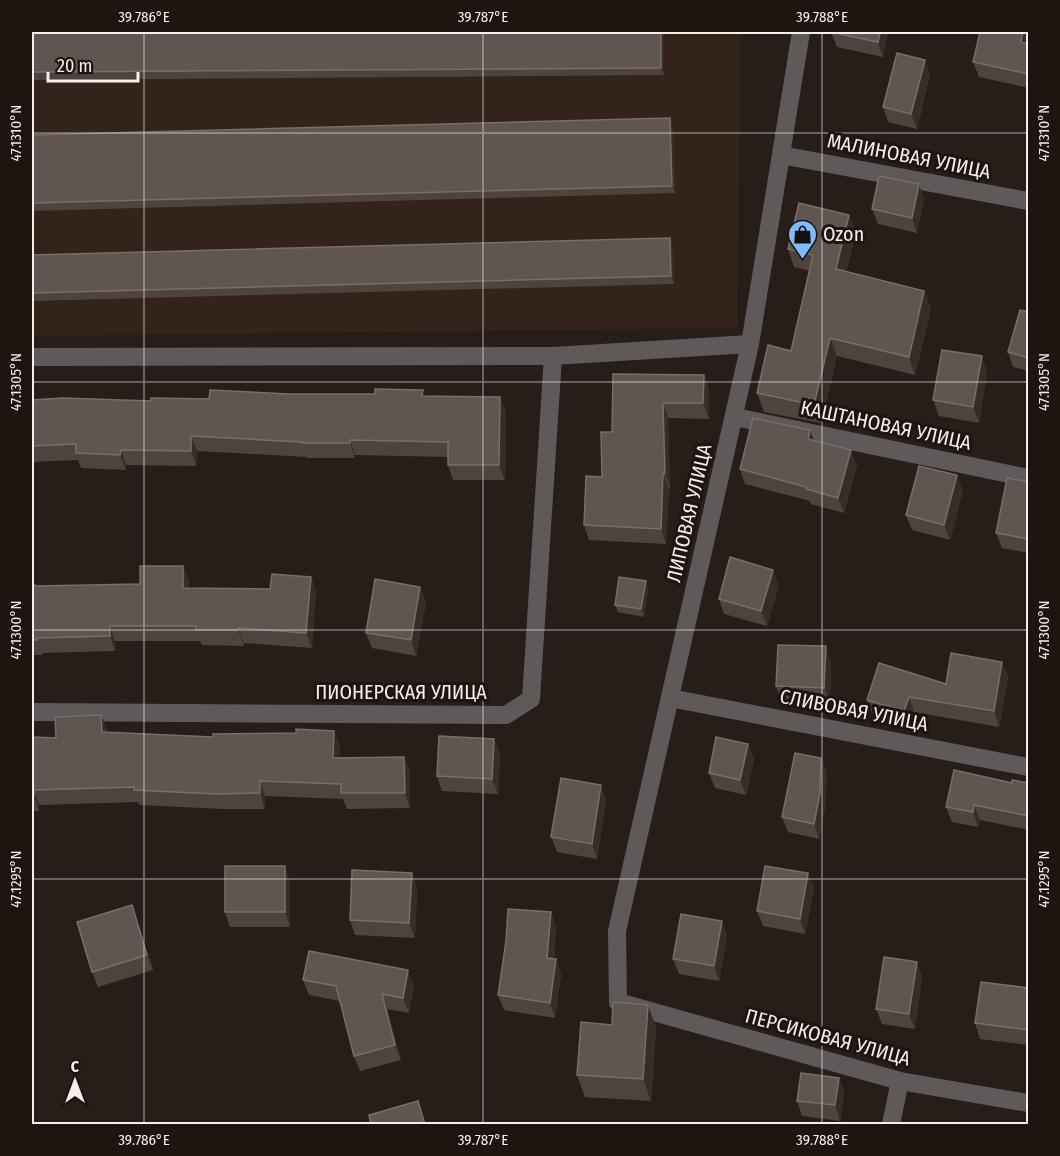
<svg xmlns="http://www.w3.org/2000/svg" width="1060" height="1156" font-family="'Fira Sans Condensed',sans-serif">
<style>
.industrial{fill:#33231a}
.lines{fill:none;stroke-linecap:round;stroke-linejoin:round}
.minor{stroke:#5f595a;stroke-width:18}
.wall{fill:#4e443f}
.shaded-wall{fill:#372d28}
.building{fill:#605651;stroke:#776e6a;stroke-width:1.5}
.ticks{fill:none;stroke:#f5eeeb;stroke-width:1.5;stroke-opacity:0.45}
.labels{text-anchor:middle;stroke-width:6;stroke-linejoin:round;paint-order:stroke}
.street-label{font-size:20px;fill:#f5eeeb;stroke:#1e1410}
.poi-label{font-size:20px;fill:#f5eeeb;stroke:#1e1410;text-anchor:start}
.neatline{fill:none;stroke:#f5eeeb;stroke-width:2}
.ticks-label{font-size:15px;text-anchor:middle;fill:#f5eeeb}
</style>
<rect width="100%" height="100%" fill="#271e19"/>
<path class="industrial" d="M32,32H740L738,328L32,336Z"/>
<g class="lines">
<path class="minor" d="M801,32L750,344L617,931L618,1002L900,1081L1028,1103
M781,155L1028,201
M32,357L553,356L750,344
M735,417L1028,478
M670,698L1028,767
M32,712L506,715L531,699L553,356
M891,1124L900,1081"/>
</g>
<path class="wall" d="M32,32H664V75L32,80Z
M831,32H888L883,57L837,47Z
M1029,32V88L979,77L973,62Z
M930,75L917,129L888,122L883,107Z
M673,125L675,193L32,211V135Z
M919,184L924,199L917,233L878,224L872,209Z
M849,215L856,233L846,272L924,291L931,309L915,375L837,356L821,423L764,412L757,393L791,351L810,271L794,267L788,249Z
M673,246L674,284L32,301V255Z
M1029,312V371L1013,367L1008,352Z
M987,371L979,423L939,416L933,400Z
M704,375L709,390V419L668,418L670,488H669L666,544L589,540L584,525L602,477L612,432Z
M289,394L425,396L506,412L505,480H453L448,465V457L355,455V458H307V457L197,451L196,466L126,465V470L81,468L78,460L32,462V400L151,401Z
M814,441L857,465L844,513L811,504L810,501L745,484L740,469Z
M1029,482V553L1002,548L996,533Z
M963,491L950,540L912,530L906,515Z
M183,566L189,582V588L270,589L311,577L316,592L312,648L244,643V646L202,645L200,641H115V651L42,653V655H32V585L36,586L140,584Z
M779,585L767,626L724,614L719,599Z
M420,587L426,602L416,656L372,648L366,633Z
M648,589L644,617L618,612L615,605Z
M831,662L830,703L781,701L776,686Z
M1002,662L1008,677L999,727L914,712L909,727L873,715L867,700L946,684Z
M101,715L107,732L340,746L339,758L404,757L410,772V808L347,809L343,799L265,796V809H223L139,805L138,802L39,805V811H32V737L56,738Z
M494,739L500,754L498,794L442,791L437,776Z
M748,744L754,759L746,795L715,788L709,773Z
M821,758L827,773L825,808L819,839L788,832L782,817Z
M1012,783H1029V830L980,820L978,827L952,822L946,807Z
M606,800L597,859L557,852L551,837Z
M412,873L417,889L415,938L355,935L350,920Z
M808,873L814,888L805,934L763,926L757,911Z
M290,881V927H230L225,912Z
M132,905L153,970L98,987L92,972Z
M551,912L556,927L554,959H556L561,974L555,1018L504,1010L498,995L506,941Z
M722,921L727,936L719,981L679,974L673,959Z
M917,962L922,977L915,1029L882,1024L876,1009Z
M303,980L414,985L409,1013L387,1009L401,1060L360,1071L354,1056L340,1001L309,995Z
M1029,988V1045L980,1039L975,1023Z
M612,1025L656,1027L651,1101L585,1097L577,1075Z
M839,1078L844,1093L840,1121L802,1116L797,1101Z"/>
<path class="shaded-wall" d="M661,32H664V75L661,68Z
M880,32H888L883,57L878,42Z
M1023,32H1029V48L1021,42Z
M925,60L930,75L917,129L911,114Z
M670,118L673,125L675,193L672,186Z
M919,184L924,199L917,233L912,218Z
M849,215L856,233L842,287L836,269Z
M670,238L673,246L674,284L671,276Z
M924,291L931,309L915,375L909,357Z
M830,338L837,356L821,423L814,405Z
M982,356L987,371L979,423L973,407Z
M704,375L709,390V419L703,403Z
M500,397L506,412L505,480L499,465Z
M663,403L668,418L670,488L665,473Z
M810,430L816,445L808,439Z
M191,436L197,451L196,466L191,451Z
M350,440L355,455V458L350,443Z
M121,450L126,465V470L120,455Z
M851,450L857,465L844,513L838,498Z
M663,473L669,488L666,544L661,529Z
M957,475L963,491L950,540L944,525Z
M183,566L189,582V603L183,588Z
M773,570L779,585L767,626L761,611Z
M311,577L316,592L312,648L306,633Z
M646,581L648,589L644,617L641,609Z
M420,587L426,602L416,656L411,640Z
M110,626L115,641V651L110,636Z
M238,628L244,643V646L238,630Z
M826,646L831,662L830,703L824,688Z
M1002,662L1008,677L999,727L994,711Z
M909,697L914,712L909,727L904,711Z
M101,715L107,731V747L102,732Z
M334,731L340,746L338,773L333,758Z
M494,739L500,754L498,794L492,779Z
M748,744L754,759L746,795L740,780Z
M404,757L410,772V808L405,793Z
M821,758L827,773L825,808L819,839L814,824Z
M260,781L265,796V809L260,793Z
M601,785L606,800L597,859L592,844Z
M34,790L39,805V811L34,796Z
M974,805L980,820L978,827L973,812Z
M285,866L290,881V927L285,912Z
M412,873L417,889L415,938L409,923Z
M808,873L814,888L805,934L800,919Z
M132,905L137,920L153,970L147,955Z
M551,912L556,927L553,973L547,958Z
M722,921L727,936L719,981L714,966Z
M556,959L561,974L555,1018L550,1003Z
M917,962L922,977L915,1029L909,1014Z
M408,970L414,985L409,1013L403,998Z
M382,994L387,1009L401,1060L395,1045Z
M648,1005L656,1027L651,1101L643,1079Z
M839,1078L844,1093L840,1121L835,1105Z"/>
<path class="building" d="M32,32H661V68L32,72Z
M831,32H880L878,42Z
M980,32H1023L1021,42L1029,44V74L973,62Z
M897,53L925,60L911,114L883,107Z
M670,118L672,186L32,203V135Z
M879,176L919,184L912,218L872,209Z
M799,203L849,215L836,269L924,291L909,357L830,338L814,405L757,393L768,345L791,351L813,255L788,249Z
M670,238L671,276L32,293V255Z
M1020,310L1029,312V358L1008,352Z
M942,350L982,356L973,407L933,400Z
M613,374L704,375L703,403H663L665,473H663L661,529L584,525L586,476L602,477L601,432H612Z
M375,389L423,390L422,396L500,397L499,465H448V442L350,440V443H302V442L191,436V451L121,450L120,455L76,453V444L32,446V400L63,398L151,401V398L209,399L210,390L289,394H375Z
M753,418L810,430L808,439L851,450L838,498L806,489V487L740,469Z
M919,466L957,475L944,525L906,515Z
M1007,478L1029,482V539L996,533Z
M730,557L773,570L761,611L719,599Z
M140,566H183V588L270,589L272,574L311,577L306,633L238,628V630H196V626H110V636L37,638V640H32V585H35V586L140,584Z
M619,577L646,581L641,609L615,605Z
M375,579L420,587L411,640L366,633Z
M778,645L826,646L824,688L776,686Z
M951,653L1002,662L994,711L909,697L904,711L867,700L879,663L946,684Z
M101,715L102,732L213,737V734L296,733V729L334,731L333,758L404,757L405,793H341V784L260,781V793L217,794L134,790V787L34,790V796H32V737L56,738L55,717Z
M439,736L494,739L492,779L437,776Z
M716,737L748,744L740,780L709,773Z
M795,753L821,758L820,793L814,824L782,817Z
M954,770L1012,783V780L1029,783V816L974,805L973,812L946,807Z
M561,778L601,785L592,844L551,837Z
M225,866H285V912H225Z
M765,866L808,873L800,919L757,911Z
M352,870L412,873L409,923L350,920Z
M132,905L147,955L92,972L77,922Z
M508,909L551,912L547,958L556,959L550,1003L498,995L506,941Z
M681,914L722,921L714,966L673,959Z
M309,951L408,970L403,998L382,994L395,1045L354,1056L336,986L303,980Z
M884,957L917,962L909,1014L876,1009Z
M981,982L1029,988V1030L975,1023Z
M613,1002L648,1005L643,1079L577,1075L581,1022L612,1025Z
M801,1073L839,1078L835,1105L797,1101Z
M418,1101L425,1125H371L369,1115Z"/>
<path class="ticks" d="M144,32V1124M483,32V1124M822,32V1124M32,133H1028M32,382H1028M32,630H1028M32,879H1028"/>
<defs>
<symbol id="shop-pin" viewBox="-11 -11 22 30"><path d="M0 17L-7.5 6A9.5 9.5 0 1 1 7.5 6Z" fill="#7ebdf9" stroke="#1e1410"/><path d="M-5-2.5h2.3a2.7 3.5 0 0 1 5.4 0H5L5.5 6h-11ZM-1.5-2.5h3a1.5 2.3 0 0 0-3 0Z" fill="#111"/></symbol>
</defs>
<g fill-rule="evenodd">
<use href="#shop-pin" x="786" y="218" width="33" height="45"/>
</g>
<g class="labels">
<g class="street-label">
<text transform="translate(909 156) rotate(11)" y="7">МАЛИНОВАЯ УЛИЦА</text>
<text transform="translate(886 425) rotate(12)" y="7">КАШТАНОВАЯ УЛИЦА</text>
<text transform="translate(689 513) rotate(-77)" y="7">ЛИПОВАЯ УЛИЦА</text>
<text x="401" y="699">ПИОНЕРСКАЯ УЛИЦА</text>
<text transform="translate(854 710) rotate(11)" y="7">СЛИВОВАЯ УЛИЦА</text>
<text transform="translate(828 1037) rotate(15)" y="7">ПЕРСИКОВАЯ УЛИЦА</text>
</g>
<g class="poi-label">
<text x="823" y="241">Ozon</text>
</g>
</g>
<rect width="1060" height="1156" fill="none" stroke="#1e1410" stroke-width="66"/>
<g transform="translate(75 1081)" stroke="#1e1410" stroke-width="4.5" paint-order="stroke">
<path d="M0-4.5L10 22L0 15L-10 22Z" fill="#f5eeeb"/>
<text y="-9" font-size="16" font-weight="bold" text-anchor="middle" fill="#f5eeeb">С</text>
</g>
<path d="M48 72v9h90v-9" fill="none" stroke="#f5eeeb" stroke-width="3"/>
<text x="57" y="72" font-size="18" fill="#f5eeeb" stroke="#1e1410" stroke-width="4.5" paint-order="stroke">20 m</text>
<rect x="33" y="33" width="994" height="1090" class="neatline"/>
<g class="ticks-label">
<text x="144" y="22">39.786°E</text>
<text x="483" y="22">39.787°E</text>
<text x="822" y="22">39.788°E</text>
<text transform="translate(16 133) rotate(-90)" y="5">47.1310°N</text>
<text transform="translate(1044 133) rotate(-90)" y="5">47.1310°N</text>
<text transform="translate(16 382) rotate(-90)" y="5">47.1305°N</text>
<text transform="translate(1044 382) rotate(-90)" y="5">47.1305°N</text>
<text transform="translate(16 630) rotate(-90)" y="5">47.1300°N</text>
<text transform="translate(1044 630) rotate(-90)" y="5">47.1300°N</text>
<text transform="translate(16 879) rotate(-90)" y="5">47.1295°N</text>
<text transform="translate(1044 879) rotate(-90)" y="5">47.1295°N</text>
<text x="144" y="1145">39.786°E</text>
<text x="483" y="1145">39.787°E</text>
<text x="822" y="1145">39.788°E</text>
</g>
</svg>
